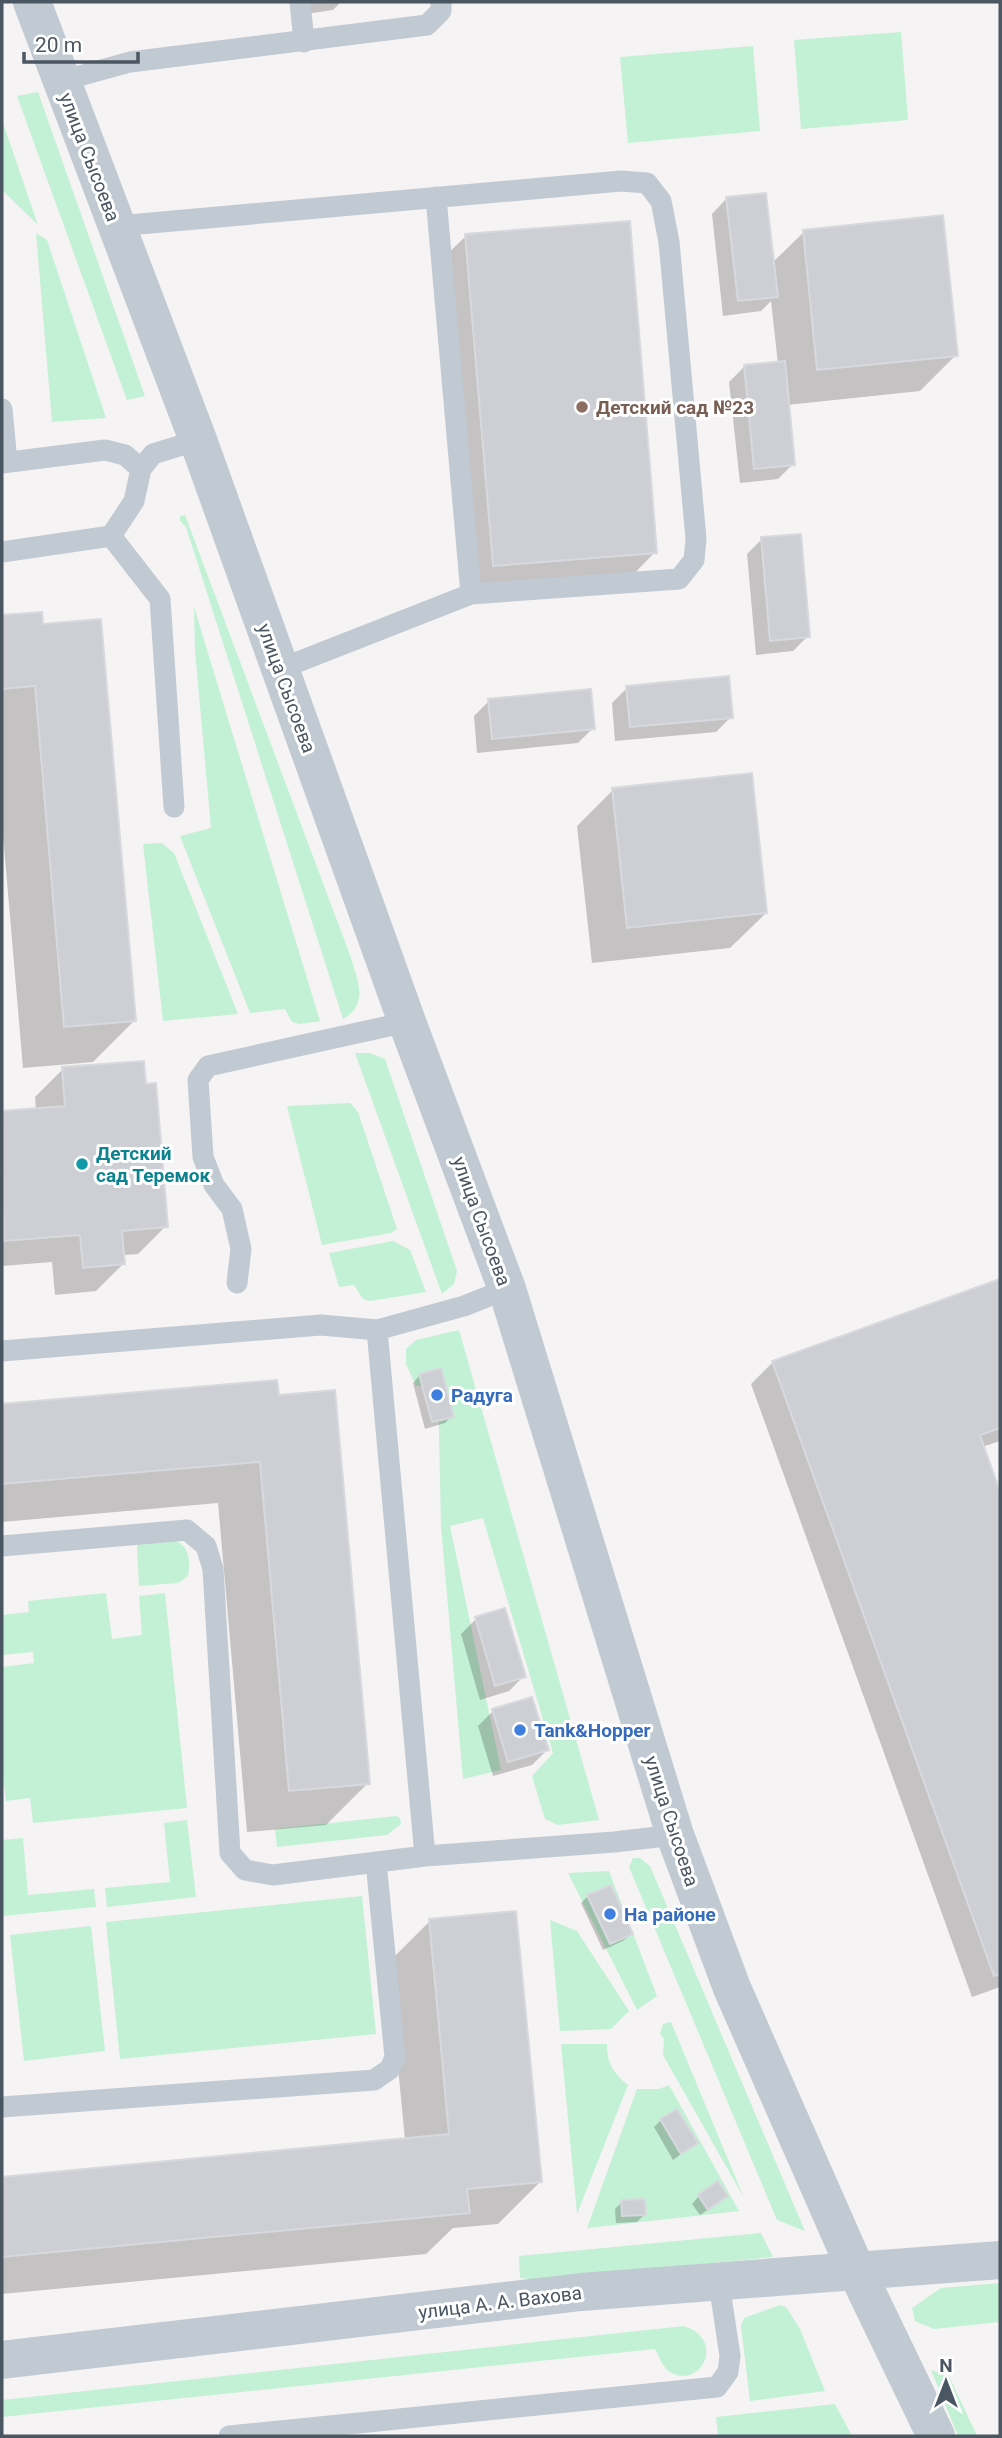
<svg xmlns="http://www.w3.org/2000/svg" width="1002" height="2438" font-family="Roboto,sans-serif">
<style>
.green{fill:#c3f1d5}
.shadow{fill:#0003}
.building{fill:#cdcfd5;stroke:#d7d9de;stroke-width:2}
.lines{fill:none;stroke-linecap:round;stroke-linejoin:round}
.service{stroke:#c1cad2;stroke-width:21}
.minor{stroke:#c1cad2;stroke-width:38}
.education-dot{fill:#8d6e63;stroke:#fff;stroke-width:2.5}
.culture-dot{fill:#0f9aa8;stroke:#fff;stroke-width:2.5}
.shop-dot{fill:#3f7fe0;stroke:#fff;stroke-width:2.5}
.labels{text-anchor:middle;stroke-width:6;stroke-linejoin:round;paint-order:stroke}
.street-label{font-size:19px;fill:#4a5661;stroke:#fff}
.education-label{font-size:19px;font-weight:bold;fill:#785e54;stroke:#fff;text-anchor:start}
.culture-label{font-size:19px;font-weight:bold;fill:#0d838f;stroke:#fff;text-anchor:start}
.shop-label{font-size:19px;font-weight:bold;fill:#366cbe;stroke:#fff;text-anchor:start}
</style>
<rect width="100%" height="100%" fill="#f5f3f3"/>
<path class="green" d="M901,32L908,120L801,129L794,40Z
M753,46L760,131L628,143L620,57Z
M38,92L145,396L127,400L17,96Z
M2,120L38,225L2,190Z
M36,233L47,240L106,418L52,422Z
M185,515L350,955C357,979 370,1003 343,1019L186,527L180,521V516Z
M194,607L320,1021H321L300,1024L292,1022L285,1009L250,1013L180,836L211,828L195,650Z
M162,843L174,853L238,1014L163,1021L143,844Z
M355,1053H370L385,1059L457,1271L454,1284L442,1294Z
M350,1103L358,1112L397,1229L391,1233L322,1245L287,1106Z
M393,1241L410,1250L426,1292L370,1301L363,1299L354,1285L339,1287L329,1253Z
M459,1330L599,1820L558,1825L545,1819L532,1776L553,1753L483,1518L450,1526L501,1770L463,1779L441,1526L438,1386H416L406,1364V1349L416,1340Z
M170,1538C189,1545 191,1557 188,1576L178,1583L139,1586L137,1546L144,1540Z
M106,1593L112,1639L142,1635L139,1596L165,1593L187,1808L33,1823L30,1798L6,1801L2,1767V1667L34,1663L33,1652L2,1655V1615L29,1612L28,1601Z
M396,1816L400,1818L401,1824L387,1835L277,1847L275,1829Z
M187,1820L196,1897L107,1907L105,1888L170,1882L164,1823Z
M23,1838L28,1895L94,1889L96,1907L2,1916V1840Z
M633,1858H640L650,1866L805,2231L777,2220L629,1867Z
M609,1871L657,1996L637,2010L568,1873Z
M362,1896L376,2034L120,2059L106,1922Z
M550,1920L577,1931L629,2011L611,2029L560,2031Z
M91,1926L105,2051L24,2061L10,1935Z
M671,2022L744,2198L663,2055L664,2039L660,2034L663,2024Z
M561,2044H607C606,2061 614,2075 628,2085L577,2214Z
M669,2085L739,2211L587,2228L637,2089H659Z
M761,2233L773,2257L538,2280L520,2278L519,2256Z
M1000,2283V2322L934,2329L915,2321L912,2308L941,2288Z
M780,2305L786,2307L800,2329L825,2391L750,2401L741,2326L744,2318Z
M684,2326C727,2340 700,2390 670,2372C662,2367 659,2356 655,2349L2,2417V2400Z
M931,2370L949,2376L977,2436H958Z
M835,2404L852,2436H718L716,2417Z"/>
<path class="shadow" d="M296,2H341L333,10L298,15Z
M727,198L772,263L804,232L956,355L920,391L787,405L793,464L778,479L740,483L729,382L744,367L778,364L771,301L761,311L723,316L712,214Z
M466,236L655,552L628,580L466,593L438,263Z
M762,539L808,636L793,651L756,655L747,554Z
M40,614L134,1021L93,1062L23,1068L2,823V617Z
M627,688L731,717L716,732L615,741L612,703Z
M489,701L593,728L578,743L477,753L474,716Z
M613,790L766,913L730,948L592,963L577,826Z
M63,1069L166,1226L138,1254L123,1255L124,1263L96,1291L55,1295L52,1262L2,1266V1112L36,1110L35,1097Z
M1000,1281V1441L982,1447L1000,1497V1987L972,1997L751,1384L773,1362Z
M420,1375L452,1416L445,1423L425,1429L413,1383Z
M276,1382L368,1783L326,1825L247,1832L218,1503L2,1522V1406Z
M476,1619L524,1676L509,1691L480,1700L461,1634Z
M493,1711L547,1750L532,1765L493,1776L478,1726Z
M588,1896L631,1934L623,1941L603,1950L581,1903Z
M430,1921L540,2182L498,2224L453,2228L426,2254L2,2294V2178L405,2140L388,1963Z
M661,2120L696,2143L673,2160L654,2127Z
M699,2196L718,2203L700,2215L692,2204Z
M622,2202L644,2215L637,2222L616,2223L615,2209Z"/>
<path class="building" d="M766,193L778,297L738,301L726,197Z
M943,215L958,356L817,370L803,230Z
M630,221L657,553L493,566L465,234Z
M785,361L795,465L754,469L744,365Z
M801,534L810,637L770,641L761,537Z
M42,612L43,624L101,619L136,1021L64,1027L35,686L2,689V615Z
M729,676L733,718L630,727L626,686Z
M591,689L595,729L492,739L488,699Z
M752,773L767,913L627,928L612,788Z
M144,1061L146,1084L156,1083L168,1227L122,1231L125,1264L83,1268L80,1235L4,1241L2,1111L65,1106L62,1067Z
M1000,1279V1428L980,1435L1000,1492V1974L994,1976L772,1361Z
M441,1368L454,1417L432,1422L419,1374Z
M277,1380L279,1395L335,1390L370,1784L289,1791L260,1462L2,1484V1404Z
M505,1608L526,1677L495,1686L475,1617Z
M532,1697L549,1750L508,1762L492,1709Z
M611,1885L633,1934L610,1944L587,1895Z
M516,1911L542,2182L467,2189L470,2213L2,2257V2177L449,2134L429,1919Z
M677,2109L698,2143L681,2154L660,2119Z
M718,2181L728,2196L708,2210L698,2195Z
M645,2199L646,2215L622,2216L621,2200Z"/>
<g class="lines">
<path class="service" d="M300,2L304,42
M61,81L130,62L427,25L441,11V2
M436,197L471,594
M117,226L621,181L647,183L661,201L669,242L696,539L694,560L679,579L471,594L280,669
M2,409L7,462
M2,463L105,450L125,455L141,469L153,454L198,440
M111,536L134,501L141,469
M2,552L111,536L160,599L174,807
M237,1283L241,1249L232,1209L214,1185L203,1157L198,1080L208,1066L407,1022
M377,1330L425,1856
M2,1351L321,1325L377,1330L464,1306L507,1289
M2,1546L187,1530L206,1546L213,1569L230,1853L245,1870L273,1875L425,1856L614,1842L675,1835
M2,2107L374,2080L390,2069L395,2057L376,1862
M229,2436L717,2387L728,2372L730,2356L719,2283"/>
<path class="minor" d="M32,2L198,440L407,1022L507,1289L675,1835L732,1988L856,2270L936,2436
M2,2360L581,2292L1000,2260"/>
</g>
<circle class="education-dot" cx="582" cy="407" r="7"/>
<circle class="culture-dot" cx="82" cy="1164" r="7"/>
<g class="shop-dot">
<circle cx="437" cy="1395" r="7"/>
<circle cx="520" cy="1730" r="7"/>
<circle cx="610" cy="1914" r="7"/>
</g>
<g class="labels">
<g class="street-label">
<text transform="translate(90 157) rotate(69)" y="7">улица Сысоева</text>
<text transform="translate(287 688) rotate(70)" y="7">улица Сысоева</text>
<text transform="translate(482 1221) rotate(70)" y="7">улица Сысоева</text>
<text transform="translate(672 1821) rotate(72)" y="7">улица Сысоева</text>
<text transform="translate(500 2302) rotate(-7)" y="7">улица А. А. Вахова</text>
</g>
<g class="education-label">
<text x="596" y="414">Детский сад №23</text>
</g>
<g class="culture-label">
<text x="96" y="1160">Детский<tspan x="96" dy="22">сад Теремок</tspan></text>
</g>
<g class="shop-label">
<text x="451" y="1402">Радуга</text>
<text x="534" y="1737">Tank&amp;Hopper</text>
<text x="624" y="1921">На районе</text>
</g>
</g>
<rect width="1002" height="2438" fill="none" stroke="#4a5661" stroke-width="7"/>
<g transform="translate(946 2382)" stroke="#ffffff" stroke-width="5" paint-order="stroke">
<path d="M0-5L12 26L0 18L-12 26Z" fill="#4a5661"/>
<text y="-10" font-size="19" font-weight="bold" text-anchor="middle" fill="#4a5661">N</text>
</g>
<path d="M24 52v10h114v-10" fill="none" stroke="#4a5661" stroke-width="3.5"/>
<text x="35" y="52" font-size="21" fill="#4a5661" stroke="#ffffff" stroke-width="5" paint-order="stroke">20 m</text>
</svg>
